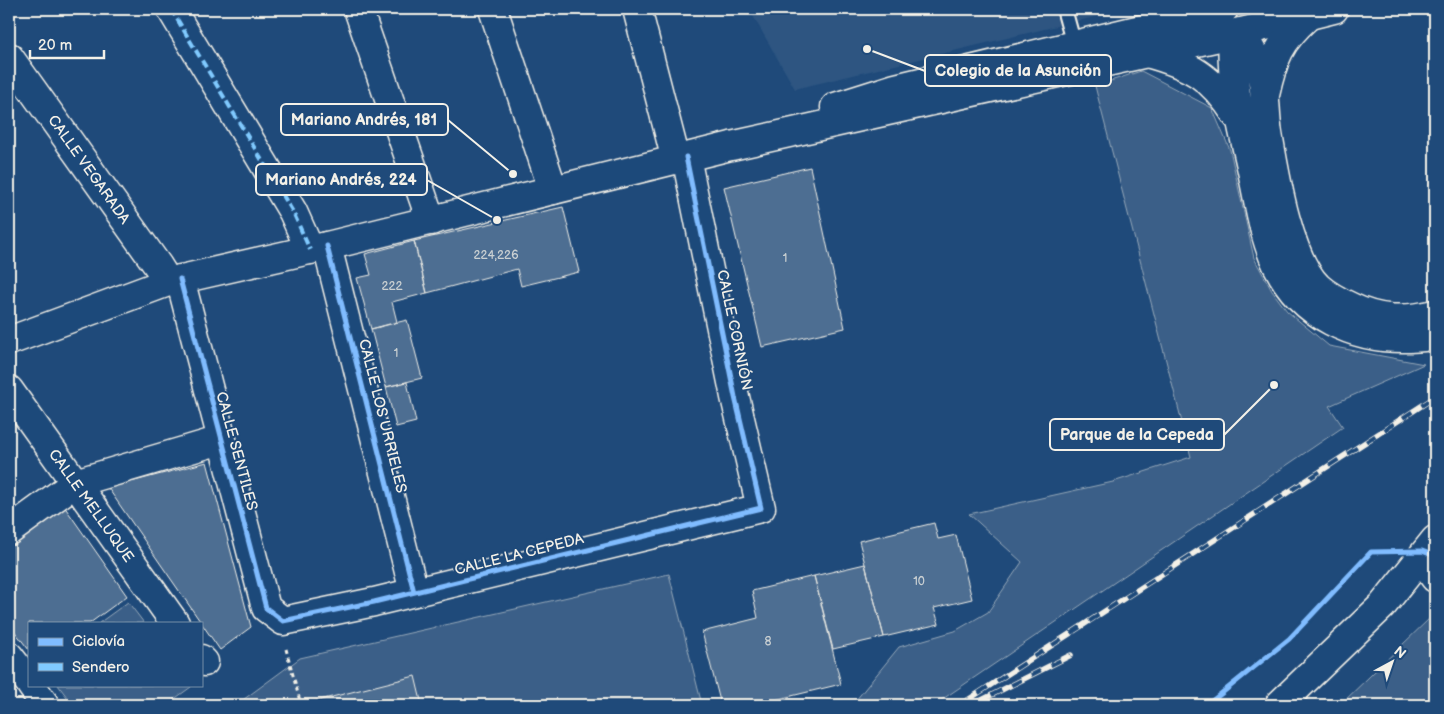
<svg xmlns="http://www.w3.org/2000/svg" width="1444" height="714" font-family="'Balsamiq Sans',sans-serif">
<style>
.built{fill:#2d5581}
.green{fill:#3a5f88;stroke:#97a8b8}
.building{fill:#4d6e92;stroke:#f4f1e8}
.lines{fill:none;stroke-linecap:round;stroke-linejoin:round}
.lane-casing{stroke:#f4f1e8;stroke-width:18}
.street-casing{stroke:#f4f1e8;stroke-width:31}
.secondary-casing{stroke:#f4f1e8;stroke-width:31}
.highway-casing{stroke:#f4f1e8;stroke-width:31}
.path{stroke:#f4f1e8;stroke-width:3;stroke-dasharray:4 4;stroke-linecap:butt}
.lane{stroke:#1f4a7a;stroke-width:14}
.street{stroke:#1f4a7a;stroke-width:28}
.secondary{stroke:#1f4a7a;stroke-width:28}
.highway{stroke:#1f4a7a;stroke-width:28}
.rail-casing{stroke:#f4f1e8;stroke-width:5.5}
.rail{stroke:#1f4a7a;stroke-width:4;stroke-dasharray:11;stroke-linecap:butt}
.quiet{stroke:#80caff;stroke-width:4;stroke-dasharray:8 4;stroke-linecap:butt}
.cycleway-casing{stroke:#1f4a7a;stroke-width:8}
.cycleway{stroke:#80bcff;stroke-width:5}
.labels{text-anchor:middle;stroke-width:4;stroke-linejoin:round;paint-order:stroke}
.number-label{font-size:12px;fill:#cad0d2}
.street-label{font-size:15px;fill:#f4f1e8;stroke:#1f4a7a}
.leader{fill:none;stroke:#f4f1e8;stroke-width:2}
.callout-dot{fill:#f4f1e8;stroke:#1f4a7a;stroke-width:2}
.callout{fill:#1f4a7a;stroke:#f4f1e8;stroke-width:2}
.callout-label{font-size:16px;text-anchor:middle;font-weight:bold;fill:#f4f1e8}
</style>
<rect width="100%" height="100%" fill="#1f4a7a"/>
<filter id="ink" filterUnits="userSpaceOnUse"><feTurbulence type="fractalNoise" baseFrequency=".02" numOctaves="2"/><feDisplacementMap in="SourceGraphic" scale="10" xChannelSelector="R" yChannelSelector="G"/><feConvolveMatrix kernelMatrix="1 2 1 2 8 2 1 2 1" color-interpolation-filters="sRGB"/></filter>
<g filter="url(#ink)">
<path class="built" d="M749,9H1128L795,89Z"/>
<path class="green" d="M1141,71L1212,108L1230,150L1254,258L1272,291L1287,311L1329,346L1424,364L1329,406L1343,427L934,705H838L856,700L899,647L955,631L988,612L1022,562L969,514L1113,482L1191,457L1095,86Z
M669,574L702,705H236L300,658Z
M128,602L144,623H99Z
M1431,617L1435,625V705H1340Z
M58,685H190L191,687L166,705H73Z"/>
<path class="building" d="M810,167L845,328L762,347L724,187Z
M563,207L579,272L521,286L517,269L427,293L414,241Z
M414,241L427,293L392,302L397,322L371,329L357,278L371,275L365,254Z
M407,320L422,378L386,387L371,329Z
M407,382L416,422L396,427L386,387Z
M207,462L251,627L220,650L108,488Z
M64,506L127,596L90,623H29V650L9,624V546Z
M934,523L938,539L956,535L972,599L934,608L939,624L884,637L859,541Z
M865,564L884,637L833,649L814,576Z
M814,576L841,684L754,705H721L702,632L758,618L752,591Z
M415,676L422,705H313L312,702Z"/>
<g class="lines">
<defs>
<path id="lane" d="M1064,9L1074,45"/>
<g id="street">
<path d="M171,9L293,212L310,250"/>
<path d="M358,9L431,221"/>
<path d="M493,9L553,190"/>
<path d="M637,9L676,160"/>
<path id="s1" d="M9,57L158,266L168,282"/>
<path d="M327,246L414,592"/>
<path d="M180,279L266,608L283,621L374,602L761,508L735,397L686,157"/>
<path id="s2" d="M9,390L175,623"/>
<path d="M9,531L75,483L221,440"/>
<path d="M1421,559L1435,578"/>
<path d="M9,656L29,682"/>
<path d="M201,659L204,662"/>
<path d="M31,685L45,705"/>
<path d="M1279,705L1382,606L1435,540"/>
</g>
<path id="secondary" d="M835,107L895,88L1224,9
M9,341L168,282L327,246L731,146L1241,32L1334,9"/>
<path id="highway" d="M1241,32C1249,46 1258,60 1262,77C1266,95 1265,115 1268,133C1275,174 1288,258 1318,287C1327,295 1340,302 1351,307C1379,321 1405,321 1435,314
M1233,34C1230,80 1240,117 1250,162C1258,195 1262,234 1277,265C1302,316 1354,340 1409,338C1418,337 1427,338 1435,335
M1147,53C1191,65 1211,76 1237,116
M1265,95C1273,58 1280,41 1308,16"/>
</defs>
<use href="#lane" class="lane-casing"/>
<use href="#street" class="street-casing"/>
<use href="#secondary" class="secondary-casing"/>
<use href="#highway" class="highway-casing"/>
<path class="path" d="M286,649L301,705"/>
<use href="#lane" class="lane"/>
<use href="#street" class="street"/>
<use href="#secondary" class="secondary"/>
<use href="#highway" class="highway"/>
<defs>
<path id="rail" d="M960,705L1435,397
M972,705L1071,655"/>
</defs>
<use href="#rail" class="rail-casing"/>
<use href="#rail" class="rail"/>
<path class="quiet" d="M171,9L293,212L310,250"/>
<defs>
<path id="cycleway" d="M327,246L414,592
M180,279L266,608L283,621L374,602L761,508L735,397L686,157
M1207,705L1289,639L1371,552L1422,551L1435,556"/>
</defs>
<use href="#cycleway" class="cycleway-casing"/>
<use href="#cycleway" class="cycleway"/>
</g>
</g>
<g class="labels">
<g class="number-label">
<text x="496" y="259">224,226</text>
<text x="785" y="262">1</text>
<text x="392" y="290">222</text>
<text x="396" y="357">1</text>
<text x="919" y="585">10</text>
<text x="768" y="645">8</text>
</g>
<g class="street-label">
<text dy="5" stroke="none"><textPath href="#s1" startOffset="138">CALLE VEGARADA</textPath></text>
<text transform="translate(735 330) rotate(78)" y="5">CALLE CORNIÓN</text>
<text transform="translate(383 416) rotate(76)" y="5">CALLE LOS URRIELES</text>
<text transform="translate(237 451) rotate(75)" y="5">CALLE SENTILES</text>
<text dy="5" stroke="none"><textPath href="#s2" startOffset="142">CALLE MELLUQUE</textPath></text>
<text transform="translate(519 554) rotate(-14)" y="5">CALLE LA CEPEDA</text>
</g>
</g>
<path class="leader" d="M867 49L925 71M513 174L448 120M497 220L427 180M1274 385L1224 435"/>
<g class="callout-dot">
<circle cx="867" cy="49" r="5"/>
<circle cx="513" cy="174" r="5"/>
<circle cx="497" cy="220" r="5"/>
<circle cx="1274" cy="385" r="5"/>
</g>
<g class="callout">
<rect x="925" y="55" width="186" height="31" rx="5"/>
<rect x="281" y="104" width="167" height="31" rx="5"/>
<rect x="256" y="164" width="171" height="31" rx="5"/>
<rect x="1050" y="419" width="174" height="31" rx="5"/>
</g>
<g class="callout-label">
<text x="1018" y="76">Colegio de la Asunción</text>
<text x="364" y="125">Mariano Andrés, 181</text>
<text x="341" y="185">Mariano Andrés, 224</text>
<text x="1137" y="440">Parque de la Cepeda</text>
</g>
<rect width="1444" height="714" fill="none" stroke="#1f4a7a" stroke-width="30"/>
<rect x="15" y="15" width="1414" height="684" fill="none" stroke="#f4f1e8" stroke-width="2" filter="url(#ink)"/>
<rect x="28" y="622" width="175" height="65" fill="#1f4a7a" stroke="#748da6"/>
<rect x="38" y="638" width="25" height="8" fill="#80bcff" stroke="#748da6"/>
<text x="72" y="646" font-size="15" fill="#f4f1e8">Ciclovía</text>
<rect x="38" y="663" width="25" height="8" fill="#80caff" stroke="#748da6"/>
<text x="72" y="672" font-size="15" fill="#f4f1e8">Sendero</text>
<g transform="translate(1392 662) rotate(40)" stroke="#1f4a7a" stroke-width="4" paint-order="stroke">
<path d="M0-4L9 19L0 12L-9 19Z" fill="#f4f1e8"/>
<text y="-8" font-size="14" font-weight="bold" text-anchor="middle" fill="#f4f1e8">N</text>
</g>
<path d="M30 50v8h74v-8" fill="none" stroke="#f4f1e8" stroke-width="2.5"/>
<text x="38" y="50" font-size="15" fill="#f4f1e8" stroke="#1f4a7a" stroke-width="4" paint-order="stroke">20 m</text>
</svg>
